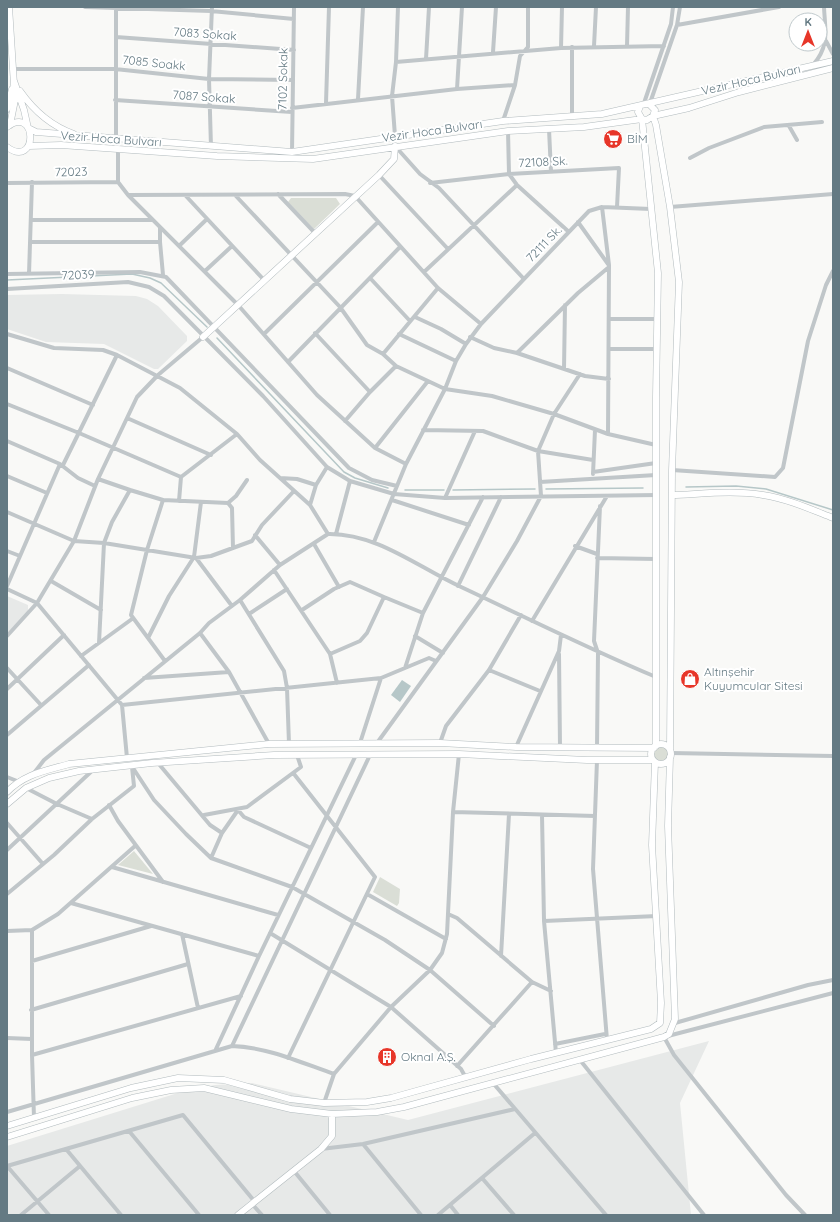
<svg xmlns="http://www.w3.org/2000/svg" width="840" height="1222" font-family="Quicksand,sans-serif">
<style>
.built{fill:#e7e9e8}
.green{fill:#daded6}
.water{fill:#b6c7c8}
.lines{fill:none;stroke-linecap:round;stroke-linejoin:round}
.stream{stroke:#b6c7c8;stroke-width:1.5}
.secondary-casing{stroke:#b2bbbe;stroke-width:7}
.street{stroke:#c0c6c9;stroke-width:4}
.secondary{stroke:#fff;stroke-width:6}
.labels{text-anchor:middle;stroke-width:4;stroke-linejoin:round;paint-order:stroke}
.street-label{font-size:12px;fill:#647a83;stroke:#fff}
.poi-label{font-size:12px;fill:#647a83;stroke:#fff;text-anchor:start}
</style>
<rect width="100%" height="100%" fill="#f9f9f7"/>
<path class="built" d="M62,294L136,296L147,299L158,306L187,336V341L158,369H154L104,344L46,342L7,329V295Z
M7,596L28,605V612L7,633Z
M709,1041L680,1103L691,1215H7V1146L181,1092L215,1085L252,1083L408,1120Z"/>
<path class="green" d="M291,198H336L340,204L314,229L288,202Z
M654 754a7 7 0 1 1 14 0a7 7 0 1 1-14 0Z
M134,851L153,874L118,865Z
M380,877L400,889L399,903L397,906L373,892Z"/>
<path class="water" d="M402,680L411,686L400,702L391,695Z"/>
<g class="lines">
<path class="stream" d="M7,280L132,274L150,278L161,283L207,327
M217,338L344,472L355,478L388,488
M686,487L736,486L766,489L833,510
M546,489L643,488
M405,490H444
M453,490L535,489"/>
<defs>
<path id="secondary" d="M9,7L15,100L10,125
M14,81L24,110L28,128L36,132L292,152L503,121L602,114L833,61
M20,91C34,111 51,126 74,134
M649,104L655,110L653,116L656,125L670,207L679,282L672,470L670,750
M640,106L638,112L642,119L658,273L656,397V746
M7,109L12,89
M7,127C38,104 38,170 7,147
M29,146L61,145L217,156L313,159L508,131L584,127L642,119L647,120L653,116L689,108L739,92L833,68
M203,337L379,175L394,159L395,146
M672,495C702,494 734,490 763,495C788,499 810,509 833,518
M651 754a10 10 0 1 1 20 0a10 10 0 1 1-20 0Z
M7,792C24,774 45,771 69,764L269,744L440,743L516,747L654,748
M7,804L26,788L49,778L79,771L152,763L274,755L459,754L587,760H653
M7,1126L131,1088L178,1078L224,1080L290,1099L324,1103L367,1102L391,1098L531,1059L651,1029L660,1023L661,1003L652,845L655,762
M7,1137L132,1098L171,1090L204,1088L291,1109L332,1114L377,1112L404,1107L664,1037L669,1034L675,1019L668,826L670,757
M238,1215L321,1149L332,1136V1114"/>
</defs>
<use href="#secondary" class="secondary-casing"/>
<path class="street" d="M85,7L211,11L294,19
M677,25L779,7
M116,37L294,50
M826,41L833,54
M594,46L596,7
M627,46L628,7
M561,48L562,7
M493,52L496,7
M426,59L429,7
M396,62L561,48L664,46
M813,65C830,46 825,30 824,7
M13,69H115L209,79L293,80
M457,89L462,7
M358,99L363,7
M115,100L292,112
M326,103L329,7
M644,103L671,24L673,7
M650,103L677,25L680,7
M292,108L457,89L515,85
M572,116V47
M503,121L515,85L520,56L528,47V7
M789,126L797,140
M549,129L551,172
M508,131L509,174L517,185L569,232
M395,136L392,96L396,62L398,7
M116,139V8
M395,146L420,174L439,188L524,279
M211,147L209,79L212,7
M292,152L294,7
M690,158L709,148L764,127L822,122
M379,175L448,249
M118,182V148
M7,183L118,182L128,195L238,305L317,395L375,448L406,464
M430,183L509,174L619,168L617,207
M278,194L316,234
M128,195L345,194L355,196L438,288L481,324
M185,195L264,280
M235,195L340,307L367,345L383,354L396,366L445,389L492,396L554,414L608,434L656,445
M602,207L609,265L608,434
M670,207L833,194
M31,220H153
M578,222L608,264
M160,227V242L163,275
M30,242H160
M179,246L207,219
M205,271L232,246
M424,272L517,185
M7,274L140,272L166,277L349,468L372,480L397,486
M29,274L32,182
M370,278L410,321
M7,289L128,282L149,287L164,296L263,396L327,467L350,481L394,494L445,498L657,495
M415,317L441,329L466,344
M610,319H658
M315,333L370,392L345,421
M7,334L54,348L103,350L117,355L180,388L237,434
M264,334L378,222
M399,334L456,361
M470,337L494,348L517,353L585,376L609,379
M610,349H657
M517,353L578,293L609,267
M383,354L438,288
M288,362L400,247
M7,368L93,405
M564,369L565,305
M370,392L396,366
M7,404L79,433L181,477L179,501
M127,418L211,455
M423,430L483,431L538,451L593,460
M7,441L60,464L78,478L95,486
M375,448L428,381
M63,465L117,355
M672,470L775,477L783,468L808,341L826,285L833,271
M593,472L656,463
M593,474L595,430
M7,476L47,493
M181,477L237,434L260,460L310,505L328,534
M280,478L297,479L316,485L327,467
M98,479L130,490L112,522L104,543L99,643
M540,482L656,475
M130,490L163,500L228,503
M445,498L475,431
M163,500L147,550L131,615L165,661
M392,500L469,525
M310,505L316,485
M7,512L74,541L104,543L196,558L211,556L252,541L262,525L294,491
M336,534L350,481
M255,535L280,565
M374,542L406,464L445,389L456,361L466,344L481,324L589,211L602,207L651,209
M314,544L339,587
M575,546L597,554
M233,548L232,508L228,503L236,496L247,480
M7,551L20,556
M196,558L232,606
M597,558L656,559
M274,570L330,654L337,683
M51,581L101,610
M7,586L60,464
M458,586L501,497
M7,589L37,603L122,705L127,758
M240,600L284,671L287,688L289,744
M302,610L334,589L350,582L384,597
M249,614L287,589
M532,621L607,496
M200,633L229,672L269,744
M7,636L37,603L74,541L98,479L137,397L158,375L203,337
M415,636L443,653
M148,638L169,596L194,557L201,502
M330,654L360,641L367,633L384,597L423,613
M559,654L560,747
M81,656L132,619
M7,668L41,705
M405,668L423,613L483,497
M489,670L540,691
M144,678L229,672
M7,689L64,635
M122,705L381,678L429,658L436,661
M7,735L89,665
M360,743L381,678
M377,743L483,597L517,541L541,496L538,451L554,414L580,374
M440,743L446,726L489,670L521,615
M516,747L559,651L561,635
M597,747L598,653L594,641L600,506
M671,753L833,756
M597,760L593,869L607,1040
M158,763L210,825L222,833
M131,765L154,800L186,834L211,858L292,887L385,940L430,970L494,1026
M34,773L44,760L200,633L209,623L240,600L280,565L328,534C376,533 418,567 459,586C525,617 589,649 656,677
M7,777L17,781
M26,788L57,804L92,819
M109,805L118,821L163,882
M453,812L595,816
M204,815L247,807L301,767L297,755
M542,815L544,921L556,1053
M7,823L43,864
M7,850L94,769
M211,858L222,833L238,810L244,817L311,848
M112,867L278,915
M7,894L54,855L92,819L134,786L132,767
M367,894L446,939
M71,903L259,956
M448,914L457,918L532,982L551,991
M544,921L657,916
M32,930V1055L34,1118
M7,931L32,930L58,914L135,846
M270,933L391,1007L461,1069L466,1078
M182,934L198,1008
M501,956L509,814
M32,961L151,926
M31,1010L188,964
M675,1023L808,985L833,980
M7,1038L32,1039
M555,1044L605,1034
M232,1046L370,755
M216,1049L259,956L356,755
M32,1055L241,996
M288,1058L375,877L294,774
M580,1060L704,1215
M457,1066L532,982
M493,1083L606,1215
M324,1103L334,1074L391,1007L430,970L442,953L447,934L453,812L459,754
M7,1112L232,1046C267,1047 302,1063 334,1074
M129,1131L199,1215
M363,1144L421,1215
M66,1149L121,1215
M321,1149L363,1144L515,1109
M7,1166L183,1115L255,1202
M7,1166L49,1215
M294,1171L330,1215
M482,1178L514,1215
M252,1204L262,1215
M450,1205L458,1215
M21,1215L80,1166
M438,1215L535,1133
M805,1215L786,1195L674,1055L664,1037L833,993"/>
<use href="#secondary" class="secondary"/>
</g>
<defs>
<symbol id="supermarket-disc" viewBox="-11 -11 22 22"><circle r="9.5" fill="#e73629" stroke="#fff"/><path d="M-6-5.5h2.5l.6 2H6L4.5 2H-2.5L-4.4-4H-6ZM-1.5 3.2a1.3 1.3 0 1 0 .1 0ZM3 3.2a1.3 1.3 0 1 0 .1 0Z" fill="#fff"/></symbol>
<symbol id="shop-disc" viewBox="-11 -11 22 22"><circle r="9.5" fill="#e73629" stroke="#fff"/><path d="M-5-2.5h2.3a2.7 3.5 0 0 1 5.4 0H5L5.5 6h-11ZM-1.5-2.5h3a1.5 2.3 0 0 0-3 0Z" fill="#fff"/></symbol>
<symbol id="building-disc" viewBox="-11 -11 22 22"><circle r="9.5" fill="#e73629" stroke="#fff"/><path d="M-4-6H4V6H1V3H-1V6H-4ZM-2.5-4.3h1.7v1.8h-1.7ZM.8-4.3h1.7v1.8H.8ZM-2.5-1h1.7V.8h-1.7ZM.8-1h1.7V.8H.8Z" fill="#fff"/></symbol>
</defs>
<g fill-rule="evenodd">
<use href="#supermarket-disc" x="602" y="128" width="22" height="22"/>
<use href="#shop-disc" x="679" y="668" width="22" height="22"/>
<use href="#building-disc" x="376" y="1046" width="22" height="22"/>
</g>
<g class="labels">
<g class="street-label">
<text transform="translate(205 34) rotate(4)" y="4">7083 Sokak</text>
<text transform="translate(154 63) rotate(6)" y="4">7085 Soakk</text>
<text transform="translate(283 79) rotate(-89)" y="4">7102 Sokak</text>
<text transform="translate(751 80) rotate(-13)" y="4">Vezir Hoca Bulvarı</text>
<text transform="translate(204 97) rotate(4)" y="4">7087 Sokak</text>
<text transform="translate(432 131) rotate(-8)" y="4">Vezir Hoca Bulvarı</text>
<text transform="translate(111 139) rotate(4)" y="4">Vezir Hoca Bulvarı</text>
<text transform="translate(543 162) rotate(-3)" y="4">72108 Sk.</text>
<text transform="translate(71 172) rotate(-1)" y="4">72023</text>
<text transform="translate(544 244) rotate(-46)" y="4">72111 Sk.</text>
<text transform="translate(78 275) rotate(-3)" y="4">72039</text>
</g>
<g class="poi-label">
<text x="627" y="143">BİM</text>
<text x="704" y="676">Altınşehir<tspan x="704" dy="14">Kuyumcular Sitesi</tspan></text>
<text x="401" y="1061">Oknal A.Ş.</text>
</g>
</g>
<rect width="840" height="1222" fill="none" stroke="#647a83" stroke-width="16"/>
<g transform="translate(808 32)"><circle r="19" fill="#ffffff" stroke="#c1cacd"/>
<path d="M0-3L7 15L0 10L-7 15Z" fill="#e73629"/>
<text y="-6" font-size="11" font-weight="bold" text-anchor="middle" fill="#647a83">K</text>
</g>
</svg>
